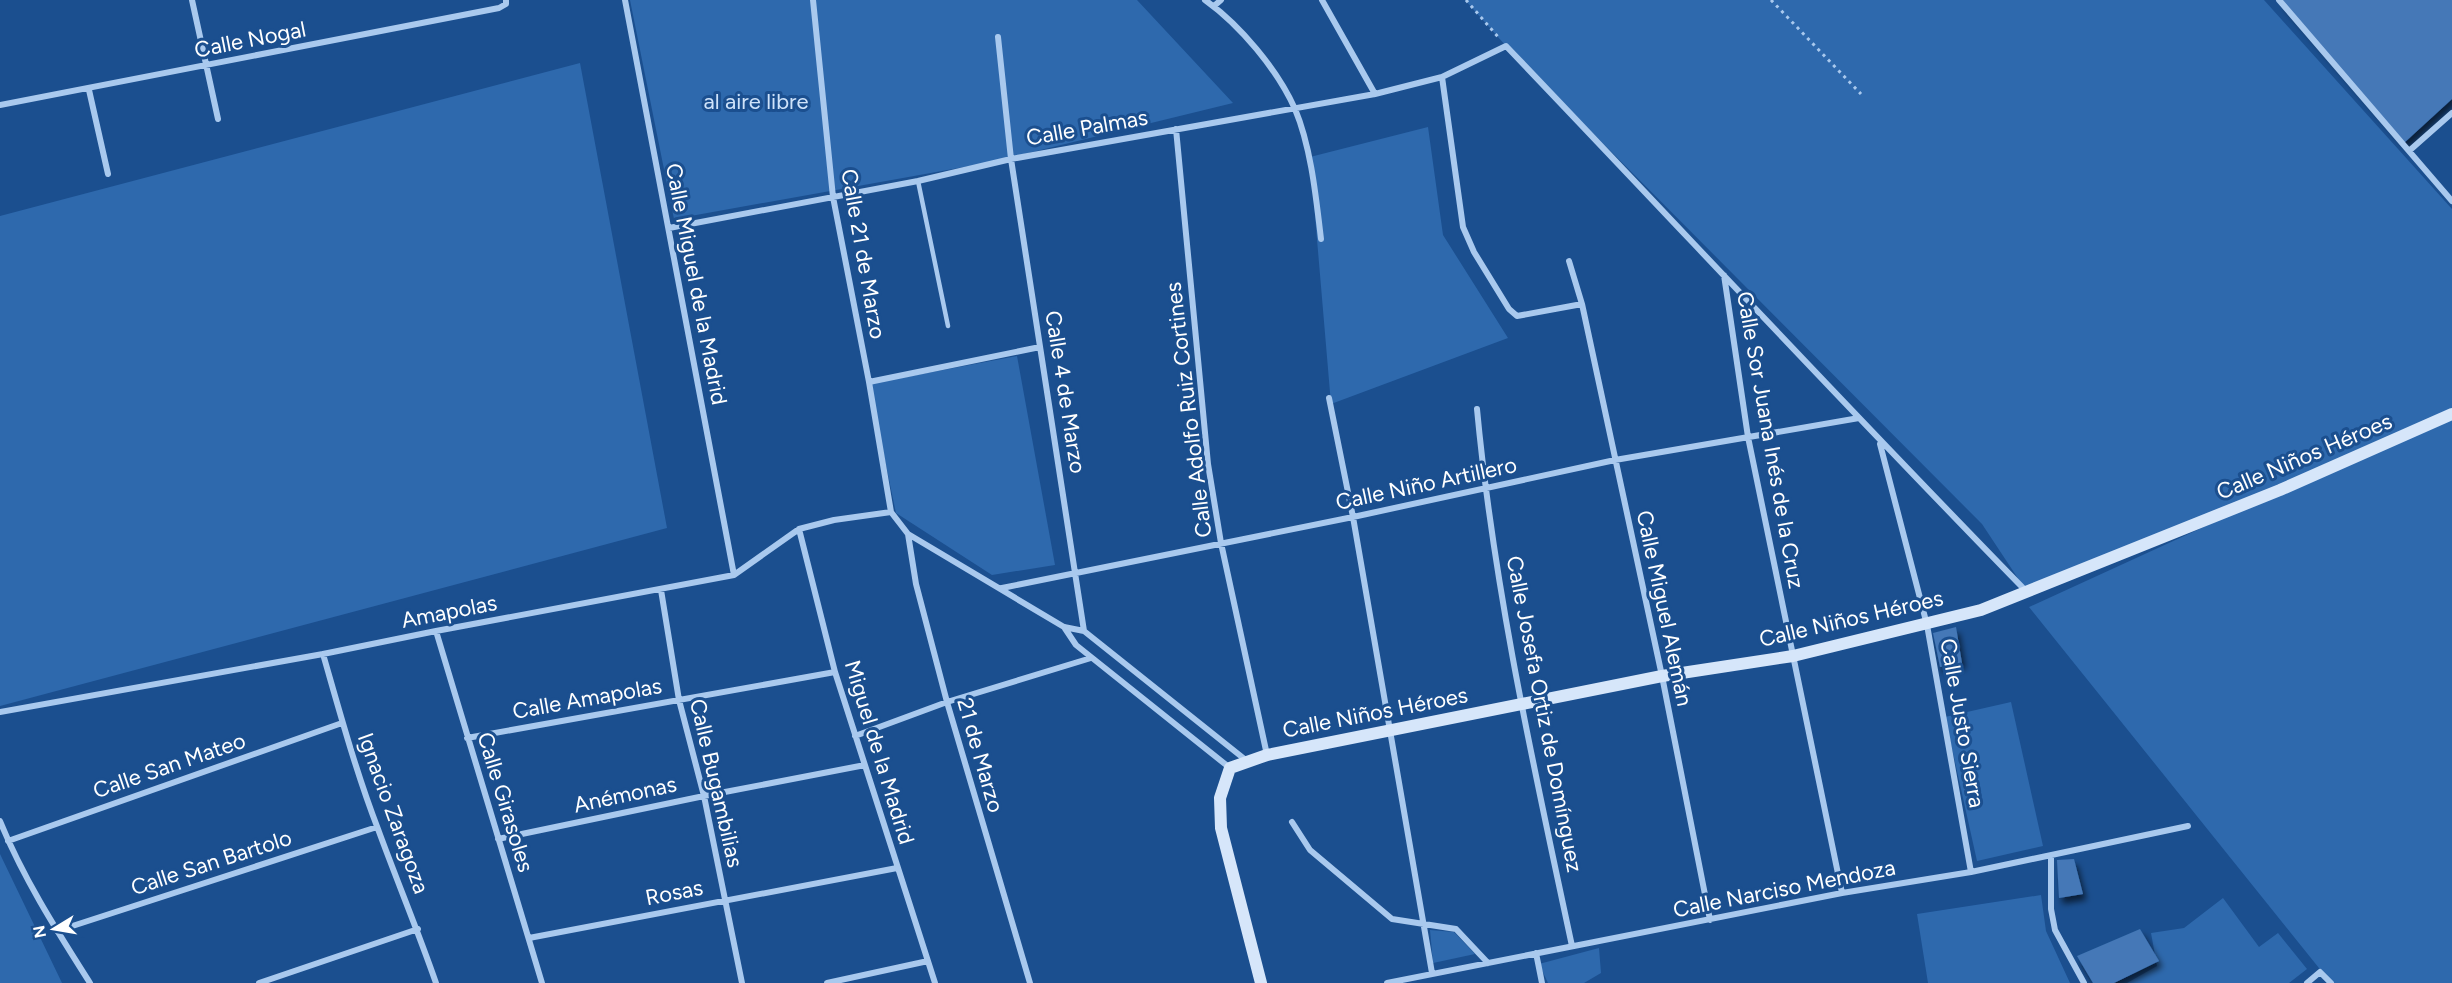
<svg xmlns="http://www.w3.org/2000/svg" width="2452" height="983" font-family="Figtree,sans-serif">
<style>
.green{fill:#2e69ad}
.building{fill:#4478b7;filter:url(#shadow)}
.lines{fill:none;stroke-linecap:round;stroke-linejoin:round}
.path{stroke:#a9c9ee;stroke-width:3;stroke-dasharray:3 4.5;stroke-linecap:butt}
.lane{stroke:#a9c9ee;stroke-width:4.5}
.street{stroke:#a9c9ee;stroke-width:6}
.secondary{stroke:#d6e6fa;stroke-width:12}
.labels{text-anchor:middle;stroke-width:6;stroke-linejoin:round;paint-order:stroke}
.street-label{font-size:22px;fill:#fff;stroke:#1b4f8f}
.park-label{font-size:22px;fill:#cfe3fa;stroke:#1b4f8f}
</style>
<defs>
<filter id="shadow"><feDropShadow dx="3.5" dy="6" stdDeviation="3" flood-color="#0009"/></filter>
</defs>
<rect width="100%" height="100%" fill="#1b4f8f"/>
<path class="green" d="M630,0H1137L1233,103L992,162L674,219Z
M1465,0H2264L2452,209V983H2331L2029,607L2326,471L2027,592L1982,524L1506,46Z
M580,63L667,528L0,706V216Z
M1428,127L1443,235L1508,338L1331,404L1310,157Z
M1017,356L1055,565L992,575L896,513L869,384Z
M2011,702L2043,846L1977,861L1945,717Z
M0,854L62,983H0Z
M2041,895L2046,931L2070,983H1928L1917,914Z
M2223,898L2259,947L2278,933L2307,969L2289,983H2127L2157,966L2151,933L2184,928Z
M1430,930L1454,932L1475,954L1433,963Z
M1599,948L1601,973L1584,983H1548L1539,964Z"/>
<path class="building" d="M2280,0H2452V99L2404,143Z
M1956,627L1962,663L1940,667L1933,633Z
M2074,859L2083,894L2059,898L2057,860Z
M2140,929L2159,961L2114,983H2093L2077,956Z"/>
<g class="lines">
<path class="path" d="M1466,0L1499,38
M1771,0L1861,94"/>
<path class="lane" d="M918,181L948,326"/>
<path class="street" d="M192,0L218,119
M625,0L734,575
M813,0L833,197L869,382L891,512L908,534L1064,627L1084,631L1247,761
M1205,0C1240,25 1277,69 1295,109C1311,147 1316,197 1321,239
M1322,0L1375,94
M2279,0L2452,201
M1214,6L1221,0
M998,37L1011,159L1084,631
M1442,77L1463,227L1474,252L1509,309L1517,316L1582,304
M89,90L108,174
M0,105L499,8L506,4V0
M1176,129L1208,464L1221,543L1267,755
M2409,151L2452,113
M669,228L918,181L1011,159L1375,94L1442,77L1506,46C1680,228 1851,412 2026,591
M1569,261L1582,304L1662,676L1710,920
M1724,275L1748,437L1842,893
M869,382L1040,347
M1329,398L1353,517L1432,973
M1477,409C1494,590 1534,768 1572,946
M1880,444L1927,625L1971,872
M799,529L835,672L935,983
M908,534L916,584L947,702L1030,983
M1002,588L1353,517L1615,460L1859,418
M661,590L679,700L704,796L742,983
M1064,627L1076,645L1230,768
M436,631L542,983
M323,654C340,713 356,772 378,829C397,881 418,931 436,983
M0,712L323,654L436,631L734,575L799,529L834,520L891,512
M855,736L947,702L1091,658
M467,738L835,672
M0,821C23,878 57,931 90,983
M1292,822L1310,850L1392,919L1456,929L1488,963
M498,839L704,796L865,765
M8,841L342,723
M2051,855V909L2055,930L2084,983
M57,931L377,827
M529,938L897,868
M1536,953L1542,983
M259,983L418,929
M827,983L928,961
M1387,983L1842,893L1971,872L2188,826
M2307,983L2320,972L2331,983"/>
<path class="secondary" d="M1261,983L1221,828L1220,798L1230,768L1267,755L1662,676L1793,656L1981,610L2280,490L2452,414"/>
</g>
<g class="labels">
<g class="street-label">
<text transform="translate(250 39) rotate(-11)" y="8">Calle Nogal</text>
<text transform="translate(1087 127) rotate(-10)" y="8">Calle Palmas</text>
<text transform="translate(864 254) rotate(80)" y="8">Calle 21 de Marzo</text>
<text transform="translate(697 284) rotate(79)" y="8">Calle Miguel de la Madrid</text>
<text transform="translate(1066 392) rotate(81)" y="8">Calle 4 de Marzo</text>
<text transform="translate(1188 410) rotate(-97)" y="8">Calle Adolfo Ruiz Cortines</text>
<text transform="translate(1771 440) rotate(80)" y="8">Calle Sor Juana Inés de la Cruz</text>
<text transform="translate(2304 456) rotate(-23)" y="8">Calle Niños Héroes</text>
<text transform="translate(1426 483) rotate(-12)" y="8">Calle Niño Artillero</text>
<text transform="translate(1665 608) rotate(78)" y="8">Calle Miguel Alemán</text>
<text transform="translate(449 611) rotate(-11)" y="8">Amapolas</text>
<text transform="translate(1851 618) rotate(-13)" y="8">Calle Niños Héroes</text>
<text transform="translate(587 698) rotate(-10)" y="8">Calle Amapolas</text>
<text transform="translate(1375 712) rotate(-11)" y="8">Calle Niños Héroes</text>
<text transform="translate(1545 714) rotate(79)" y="8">Calle Josefa Ortiz de Domínguez</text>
<text transform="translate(1963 723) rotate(80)" y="8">Calle Justo Sierra</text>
<text transform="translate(880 752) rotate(73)" y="8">Miguel de la Madrid</text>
<text transform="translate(981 755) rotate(74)" y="8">21 de Marzo</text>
<text transform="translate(169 765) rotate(-19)" y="8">Calle San Mateo</text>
<text transform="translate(717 783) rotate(77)" y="8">Calle Bugambilias</text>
<text transform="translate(625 794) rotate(-12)" y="8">Anémonas</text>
<text transform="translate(506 802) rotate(73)" y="8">Calle Girasoles</text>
<text transform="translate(394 813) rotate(70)" y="8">Ignacio Zaragoza</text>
<text transform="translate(211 862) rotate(-18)" y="8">Calle San Bartolo</text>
<text transform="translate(1784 888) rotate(-11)" y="8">Calle Narciso Mendoza</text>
<text transform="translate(674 892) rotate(-11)" y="8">Rosas</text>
</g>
<g class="park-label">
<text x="756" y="109">al aire libre</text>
</g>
</g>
<g transform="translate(54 929) rotate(259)" stroke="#1b4f8f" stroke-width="4.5" paint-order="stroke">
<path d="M0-4.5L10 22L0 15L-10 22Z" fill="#ffffff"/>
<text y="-9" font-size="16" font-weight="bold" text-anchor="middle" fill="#ffffff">N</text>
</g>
</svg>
